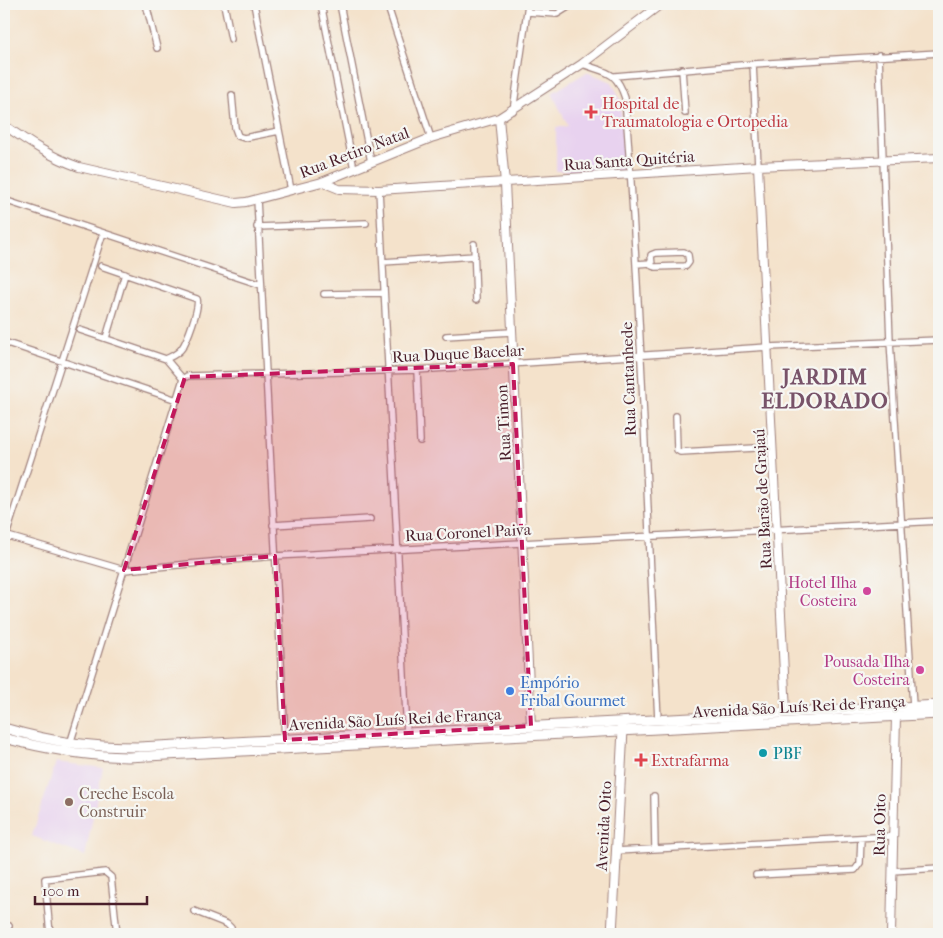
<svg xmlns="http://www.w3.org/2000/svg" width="943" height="938" font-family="'IM FELL French Canon',serif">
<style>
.built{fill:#e8d2ef}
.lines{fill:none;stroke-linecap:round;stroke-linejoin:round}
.minor-casing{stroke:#9f807b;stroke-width:8}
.tertiary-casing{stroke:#9f807b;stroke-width:10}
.secondary-casing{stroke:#9f807b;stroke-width:11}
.primary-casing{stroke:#9f807b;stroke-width:11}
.minor{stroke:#fff;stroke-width:5.5}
.tertiary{stroke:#fff;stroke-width:8}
.secondary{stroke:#fff;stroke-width:9}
.primary{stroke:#fff;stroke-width:9}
.marked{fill:#c2185b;fill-opacity:0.2;stroke:#c2185b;stroke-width:4;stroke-dasharray:10 6;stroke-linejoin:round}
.health-dot{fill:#e0444e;stroke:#f6f6f2;stroke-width:2}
.hotel-dot{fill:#d1479c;stroke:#f6f6f2;stroke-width:2}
.shop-dot{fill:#3f7fe0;stroke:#f6f6f2;stroke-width:2}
.culture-dot{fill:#0f9aa8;stroke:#f6f6f2;stroke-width:2}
.education-dot{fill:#8d6e63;stroke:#f6f6f2;stroke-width:2}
.labels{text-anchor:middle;stroke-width:4.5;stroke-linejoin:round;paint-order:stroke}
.health-label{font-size:16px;fill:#be3a42;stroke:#f6f6f2;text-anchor:start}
.street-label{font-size:16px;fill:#4a1f2b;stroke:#f6f6f2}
.hotel-label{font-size:16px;fill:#b23c85;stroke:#f6f6f2;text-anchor:end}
.shop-label{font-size:16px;fill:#366cbe;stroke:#f6f6f2;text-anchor:start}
.culture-label{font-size:16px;fill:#0d838f;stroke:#f6f6f2;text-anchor:start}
.education-label{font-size:16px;fill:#785e54;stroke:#f6f6f2;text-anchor:start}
.district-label{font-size:21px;font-weight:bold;letter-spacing:1px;fill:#785369;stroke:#f6f6f2}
</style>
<rect width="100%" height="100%" fill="#f6f6f2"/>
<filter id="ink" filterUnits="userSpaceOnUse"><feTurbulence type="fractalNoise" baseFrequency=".02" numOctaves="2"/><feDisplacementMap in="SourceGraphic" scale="10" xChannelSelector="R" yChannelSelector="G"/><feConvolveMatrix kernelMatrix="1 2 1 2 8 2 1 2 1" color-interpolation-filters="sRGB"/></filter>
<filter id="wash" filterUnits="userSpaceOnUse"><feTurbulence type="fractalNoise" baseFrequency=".0096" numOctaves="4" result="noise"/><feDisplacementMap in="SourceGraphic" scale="20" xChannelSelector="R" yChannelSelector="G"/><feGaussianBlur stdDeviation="1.12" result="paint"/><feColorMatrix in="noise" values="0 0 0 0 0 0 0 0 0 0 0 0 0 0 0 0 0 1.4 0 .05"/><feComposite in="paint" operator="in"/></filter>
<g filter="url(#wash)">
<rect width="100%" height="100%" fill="#f4e2cb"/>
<path class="built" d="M587,72L612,82L620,99L626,171H556V127L568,126L552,93Z
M56,762L103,768L85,856L32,836Z"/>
</g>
<g filter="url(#ink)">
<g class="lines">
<defs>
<path id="minor" d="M146,4L157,48
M224,4L231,39
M254,4L291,190
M321,4L354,169
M340,4L371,162
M387,4L431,138
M527,12L557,14L573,4
M879,55L890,341L913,706
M582,64C607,73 616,70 625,98C641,305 647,512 658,719
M753,64L758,166
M682,69L685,113
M615,76L753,64L939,53
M232,95L235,128L238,136L244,138L279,131
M513,111L528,4
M379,190L407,733
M257,199L285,740
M4,200L261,285
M257,227L366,223
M474,244L476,300
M684,252L688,255L689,262L686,266L655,267L652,266L651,255L656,253Z
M383,262L475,256
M636,264L651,263
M101,266L197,299C200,307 187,341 182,348C178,354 172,356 166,359
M324,294L384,293
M80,330L166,359L183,379
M446,336L511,332
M106,338L125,274
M4,342L177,400
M417,370L420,441
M676,416L677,450L680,452L773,447
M273,525L370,519
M4,535L124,570L275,556L939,521
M4,542L103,233
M70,744L183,379L187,376L417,370L768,347L939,340
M654,796L655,849
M616,851L893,836
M892,871L939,868
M756,875L855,870L860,863L861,838
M194,911L227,924L231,928L232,934
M4,927L9,926
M50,934L45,879L105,872L111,877L117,934"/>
<path id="tertiary" d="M499,118L505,183L531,726
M4,125C28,142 51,157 79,167L236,203L246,202L322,182L431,138L499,118L582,64L661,4
M758,166L786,712
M322,182L339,189L379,190L758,166L939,158
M891,934L896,716"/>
<path id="secondary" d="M612,934L623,730L621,725"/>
<path id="primary" d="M4,728C52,742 88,747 139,747L939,705
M4,738C45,749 85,756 128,757L939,714"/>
</defs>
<use href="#minor" class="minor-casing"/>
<use href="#tertiary" class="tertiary-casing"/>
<use href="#secondary" class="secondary-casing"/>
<use href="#primary" class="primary-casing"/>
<use href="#minor" class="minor"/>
<use href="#tertiary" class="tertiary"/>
<use href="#secondary" class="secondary"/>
<use href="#primary" class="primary"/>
</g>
</g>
<path class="marked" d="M513,364L531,726L285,740L275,556L124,570L185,377Z"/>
<g class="health-dot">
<path d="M588.5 104.5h5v5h5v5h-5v5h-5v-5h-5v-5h5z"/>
<path d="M638.5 752.5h5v5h5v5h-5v5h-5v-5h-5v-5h5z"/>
</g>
<g class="hotel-dot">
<circle cx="867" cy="591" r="5"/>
<circle cx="920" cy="670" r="5"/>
</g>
<circle class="shop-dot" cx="510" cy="691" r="5"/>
<circle class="culture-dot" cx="763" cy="753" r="5"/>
<circle class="education-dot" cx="69" cy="802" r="5"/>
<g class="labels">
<g class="health-label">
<text x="602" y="109">Hospital de<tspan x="602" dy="18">Traumatologia e Ortopedia</tspan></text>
<text x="651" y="766">Extrafarma</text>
</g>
<g class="street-label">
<text transform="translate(354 152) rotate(-21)" y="6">Rua Retiro Natal</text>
<text transform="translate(629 160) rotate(-4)" y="6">Rua Santa Quitéria</text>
<text transform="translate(458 353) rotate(-3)" y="6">Rua Duque Bacelar</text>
<text transform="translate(628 379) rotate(-92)" y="6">Rua Cantanhede</text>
<text transform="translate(503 423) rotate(-93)" y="6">Rua Timon</text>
<text transform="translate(762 499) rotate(-93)" y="6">Rua Barão de Grajaú</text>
<text transform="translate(468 532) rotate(-3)" y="6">Rua Coronel Paiva</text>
<text transform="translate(799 706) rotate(-3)" y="6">Avenida São Luís Rei de França</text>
<text transform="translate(395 719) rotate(-3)" y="6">Avenida São Luís Rei de França</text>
<text transform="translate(879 825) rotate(-89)" y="6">Rua Oito</text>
<text transform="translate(603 826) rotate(-87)" y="6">Avenida Oito</text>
</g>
<g class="hotel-label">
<text x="857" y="588">Hotel Ilha<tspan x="857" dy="18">Costeira</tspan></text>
<text x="910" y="667">Pousada Ilha<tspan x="910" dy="18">Costeira</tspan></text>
</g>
<g class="shop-label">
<text x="520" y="688">Empório<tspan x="520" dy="18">Fribal Gourmet</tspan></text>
</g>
<g class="culture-label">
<text x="773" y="759">PBF</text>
</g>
<g class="education-label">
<text x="79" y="799">Creche Escola<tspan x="79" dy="18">Construir</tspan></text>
</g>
<g class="district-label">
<text x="825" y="384">JARDIM<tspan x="825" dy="24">ELDORADO</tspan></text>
</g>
</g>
<rect width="943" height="938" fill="none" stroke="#f6f6f2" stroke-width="20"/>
<path d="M35 896v8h112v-8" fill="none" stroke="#4a1f2b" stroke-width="2.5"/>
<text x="42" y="896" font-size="15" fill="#4a1f2b" stroke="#f6f6f2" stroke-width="4" paint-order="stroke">100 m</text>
</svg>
